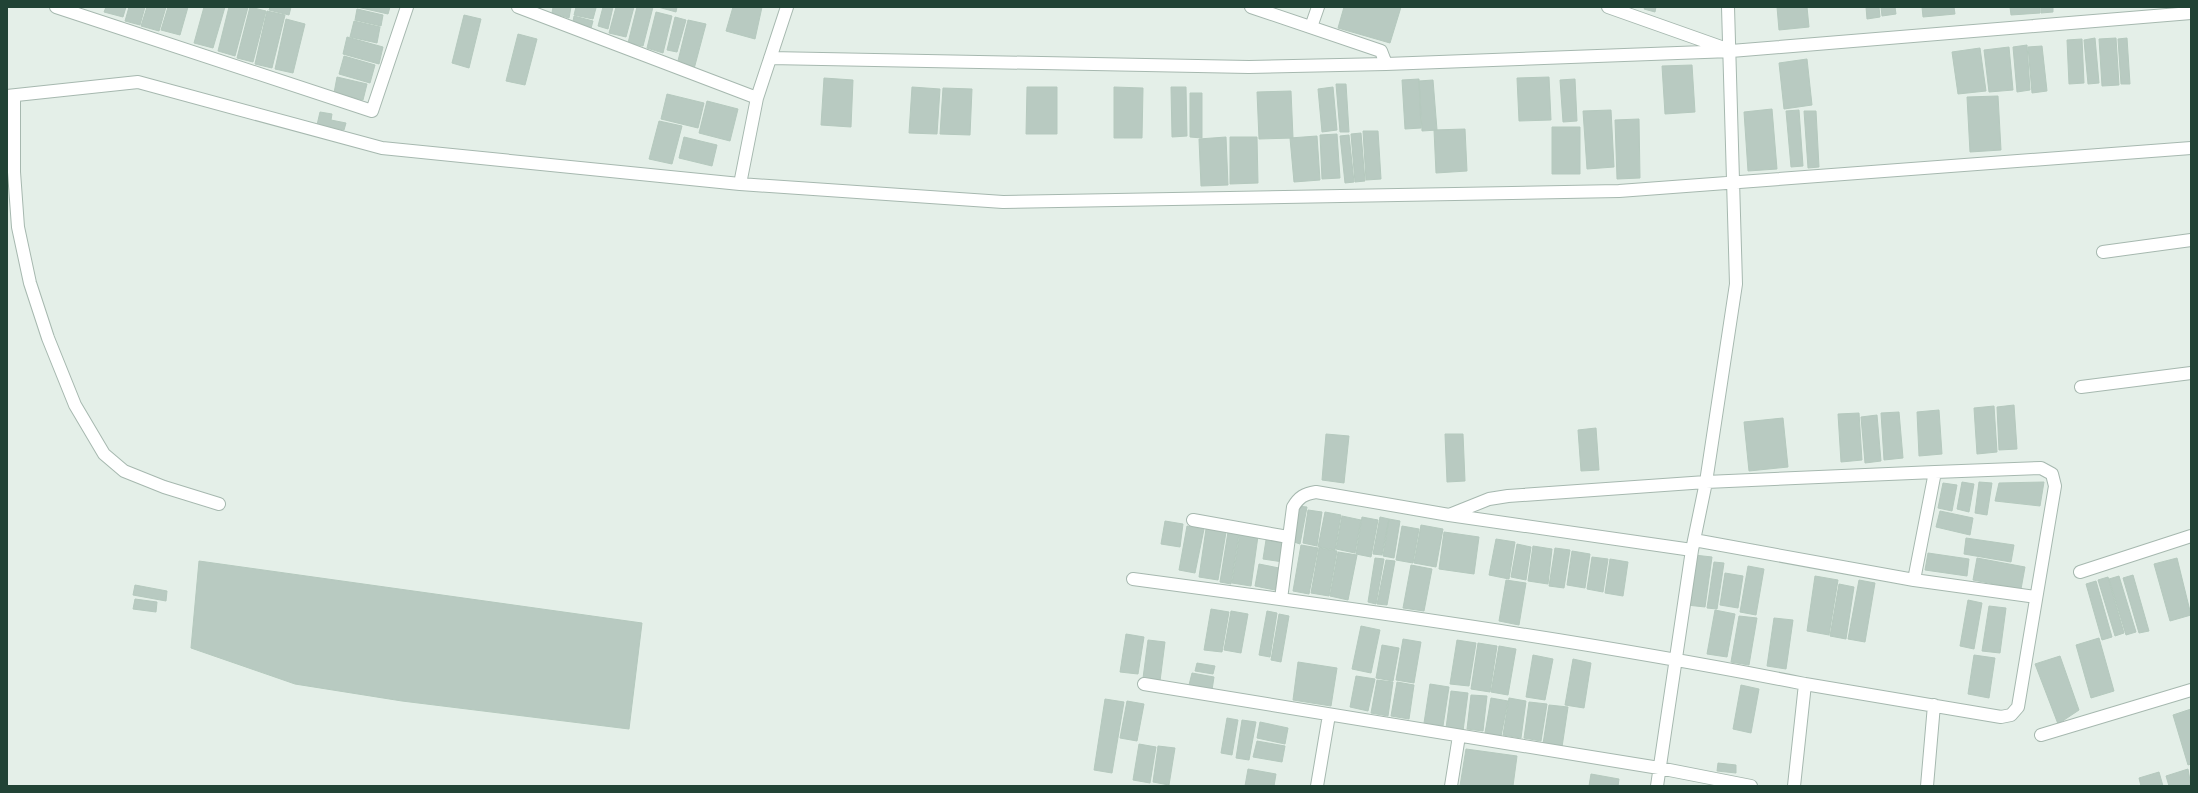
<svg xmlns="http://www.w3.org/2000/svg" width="2198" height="793" font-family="'DejaVu Sans',sans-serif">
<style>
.building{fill:#b8cac1;stroke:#b5c9be}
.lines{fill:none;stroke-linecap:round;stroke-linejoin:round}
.minor-casing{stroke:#a6b8af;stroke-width:14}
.minor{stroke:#fff;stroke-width:12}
</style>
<rect width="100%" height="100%" fill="#e4efe8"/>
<path class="building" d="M106,7H126L123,17L104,12Z
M129,7H145L140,25L125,21Z
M147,7H166L159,31L141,26Z
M168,7H188L180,35L161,30Z
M204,7H225L213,48L194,43Z
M229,7H248L235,56L218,51Z
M250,7L266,11L253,62L237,58Z
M270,7H291L289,15L269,10Z
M357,7H390L388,14Z
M553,7H571L569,18L552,13Z
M576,7L596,8L593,19L574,15Z
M603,7H613L608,29L598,26Z
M616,7H634L626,37L609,33Z
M637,7H653L643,46L628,43Z
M658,7H677L676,12Z
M733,7H762L755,39L726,31Z
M1344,7H1401L1390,43L1338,28Z
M1645,7H1656L1655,12L1644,9Z
M1777,7H1807L1809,27L1779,30Z
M1866,7H1879L1880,17L1867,19Z
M1881,7H1895L1896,14L1882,16Z
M1922,7H1954L1955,14L1923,17Z
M2010,7H2040V13L2011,15Z
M2041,7H2053V12L2041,13Z
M357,9L383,15L381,26L355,20Z
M267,11L285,15L272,68L255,64Z
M656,12L672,16L663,53L647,48Z
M464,15L481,19L469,68L452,63Z
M574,16L593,21L590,32L572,27Z
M675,17L686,20L677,52L667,50Z
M286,19L305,24L293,73L275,69Z
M688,20L706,24L694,69L677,65Z
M354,21L380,27L377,43L350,37Z
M518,34L537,39L525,85L506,81Z
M347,37L383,47L379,64L343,54Z
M2095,38L2099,83L2088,84L2084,40Z
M2116,38L2119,85L2102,86L2099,39Z
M2127,38L2130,84H2121L2118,39Z
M2082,39L2084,83L2069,84L2067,40Z
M2027,45L2030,90L2017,92L2013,47Z
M2042,46L2047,91L2032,93L2028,47Z
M2009,47L2013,90L1989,92L1984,50Z
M1980,48L1986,91L1958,94L1952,52Z
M344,56L375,65L370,83L339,74Z
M1807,59L1812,105L1784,109L1779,63Z
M1692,65L1695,112L1665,114L1662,66Z
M337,77L367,84L363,100L334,93Z
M1549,77L1551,120L1519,121L1517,78Z
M824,78L853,80L851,127L821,125Z
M1419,79L1421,128L1405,129L1402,80Z
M1575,79L1577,121L1563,122L1560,80Z
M1433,80L1437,130L1422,131L1419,81Z
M1336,84H1346L1349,132H1340Z
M912,87L940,89L937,134L909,133Z
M1027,87H1057V134H1026Z
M1114,87L1143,88L1142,138H1114Z
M1171,87H1186L1187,136L1172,137Z
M1333,87L1337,130L1322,132L1318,89Z
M943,88L972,89L970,135L940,134Z
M1291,91L1293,138L1259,139L1257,92Z
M1190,93H1202V138L1190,137Z
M667,94L704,103L698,128L661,119Z
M1998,96L2001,150L1970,152L1967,97Z
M707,101L738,109L730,141L699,133Z
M1772,109L1777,169L1748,171L1744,112Z
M1611,110L1614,167L1587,169L1583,111Z
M1799,110L1803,166L1791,167L1786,111Z
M1804,111H1816L1819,167L1808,168Z
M320,112L332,114L331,120L346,123L344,130L317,125Z
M1639,119L1640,178L1617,179L1615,120Z
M659,121L682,126L672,164L649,159Z
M1552,127H1580V174H1552Z
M1465,129L1467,171L1436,173L1434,130Z
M1363,131H1378L1381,179L1366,180Z
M1361,133L1365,181L1355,182L1351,134Z
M1337,134L1340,178L1322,179L1320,135Z
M1349,135L1354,182L1345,183L1340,136Z
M1317,136L1320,180L1294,182L1290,138Z
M684,137L717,145L712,166L679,158Z
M1226,137L1228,185L1201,186L1199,139Z
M1230,137H1257L1258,183L1230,184Z
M2014,405L2017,449L1999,450L1997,407Z
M1994,406L1997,452L1977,454L1974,408Z
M1939,410L1942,454L1919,456L1917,412Z
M1899,412L1903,458L1884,460L1881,413Z
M1859,413L1862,460L1841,462L1838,414Z
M1877,415L1881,461L1865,463L1861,417Z
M1783,418L1788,467L1749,471L1744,422Z
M1596,428L1599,470L1581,471L1578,430Z
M1326,434L1349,436L1344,483L1322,480Z
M1445,434H1463L1465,481L1447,482Z
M1962,482L1974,484L1969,512L1957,509Z
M1979,482L1992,483L1987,515L1975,513Z
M2044,482L2040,506L1995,501L1999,483Z
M1943,483L1957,485L1952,511L1938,508Z
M1297,506L1307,507L1300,544L1291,541Z
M1308,510L1322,512L1317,546L1303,543Z
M1940,511L1973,518L1970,535L1936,527Z
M1325,512L1341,515L1335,550L1318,547Z
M1342,516L1361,520L1355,553L1336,549Z
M1362,517L1378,520L1371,557L1356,554Z
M1380,517L1389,519L1382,555L1373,554Z
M1389,519L1400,521L1394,558L1383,556Z
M1165,521L1183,524L1180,547L1161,544Z
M1421,525L1443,529L1436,567L1414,563Z
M1187,526L1204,529L1195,573L1179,570Z
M1402,526L1419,529L1413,563L1396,560Z
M1206,529L1226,532L1218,580L1199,577Z
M1228,532L1239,534L1231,584L1220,582Z
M1444,532L1479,537L1474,574L1439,569Z
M1240,533L1258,536L1251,586L1232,583Z
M1966,538L2014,545L2011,562L1964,554Z
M1496,539L1515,542L1509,579L1489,575Z
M1266,540L1286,543L1283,562L1263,559Z
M1517,544L1531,547L1526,580L1511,577Z
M1301,545L1318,548L1309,594L1293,591Z
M1533,546L1552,549L1548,584L1528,581Z
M1319,548L1337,551L1329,596L1311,593Z
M1555,548L1570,550L1564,588L1549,586Z
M1572,551L1590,554L1585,588L1567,585Z
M1338,552L1357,555L1348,600L1330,596Z
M1928,553L1969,559L1967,576L1925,570Z
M1694,555L1712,557L1705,607L1687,605Z
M1592,557L1608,559L1603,592L1587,589Z
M1375,558L1384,559L1376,604L1368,602Z
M1977,558L2025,567L2021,589L1973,580Z
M2177,558L2191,615L2170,621L2154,564Z
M1610,559L1628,562L1623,596L1605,593Z
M1386,560L1395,561L1387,605L1377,604Z
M199,561L642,623L629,729L402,701L295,684L191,648Z
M1714,562L1724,563L1717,609L1707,608Z
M1259,564L1279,568L1275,590L1255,586Z
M1411,565L1432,569L1424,611L1403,608Z
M1748,566L1764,569L1756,615L1740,612Z
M1725,573L1743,576L1738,608L1720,605Z
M2133,575L2149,631L2139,633L2123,578Z
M1815,576L1838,580L1829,635L1807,631Z
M2119,576L2136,632L2126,635L2109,579Z
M2108,577L2124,633L2115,636L2098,580Z
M1506,580L1526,583L1519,625L1499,621Z
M1859,580L1875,583L1865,642L1848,639Z
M2096,581L2112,637L2102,640L2086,584Z
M1839,584L1854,587L1846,639L1830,636Z
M135,585L167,591L166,601L133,595Z
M135,599L157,602L156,612L133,609Z
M1968,600L1982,603L1974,649L1960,646Z
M1989,606L2006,608L2000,653L1982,651Z
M1211,609L1229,612L1222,652L1204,650Z
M1715,610L1735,614L1727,657L1707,654Z
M1231,611L1248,614L1241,653L1224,650Z
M1267,611L1277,613L1270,657L1259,655Z
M1279,614L1289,616L1281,662L1271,660Z
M1739,616L1757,618L1749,665L1731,662Z
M1774,618L1793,620L1786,669L1767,666Z
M1361,626L1380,630L1371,673L1352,669Z
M1126,634L1144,637L1138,674L1120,672Z
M2099,638L2114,691L2091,698L2076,645Z
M1403,639L1421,642L1414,683L1396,680Z
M1148,640L1165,642L1160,681L1143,678Z
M1457,640L1476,643L1469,686L1450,684Z
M1478,643L1497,646L1490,692L1471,689Z
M1382,645L1399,648L1393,681L1376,678Z
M1499,646L1516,649L1508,695L1491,692Z
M1533,655L1553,659L1545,700L1526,697Z
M1974,655L1995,658L1989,698L1968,694Z
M2060,656L2079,710L2058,724L2035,664Z
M1573,659L1591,663L1584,708L1565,705Z
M1298,662L1337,668L1331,706L1293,700Z
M1197,663L1215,666L1213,674L1195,671Z
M1192,673L1214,677L1212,690L1189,685Z
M1356,676L1375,679L1368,711L1350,707Z
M1377,680L1393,682L1388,716L1371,713Z
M1397,682L1414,685L1409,719L1391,716Z
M1430,684L1449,687L1443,726L1424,723Z
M1741,685L1759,689L1751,733L1733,729Z
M1451,691L1468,693L1463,731L1446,728Z
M1471,695L1487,696L1483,731L1467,729Z
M1491,698L1508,701L1501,736L1485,733Z
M1509,698L1526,701L1521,738L1503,735Z
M1105,699L1124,702L1112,773L1094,770Z
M1127,701L1144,704L1137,741L1120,738Z
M1529,702L1547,704L1541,741L1524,738Z
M1549,705L1568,707L1562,747L1543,744Z
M2191,709V764L2188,765L2173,715Z
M1227,718L1238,720L1232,755L1221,753Z
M1242,720L1256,722L1249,760L1236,758Z
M1260,722L1288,728L1285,744L1257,738Z
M1257,741L1285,746L1282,762L1253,757Z
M1139,744L1156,747L1150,783L1133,780Z
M1158,746L1175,748L1169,785L1153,782Z
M1466,749L1517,756L1513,786H1460Z
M1718,763L1736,765V773L1717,771Z
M1248,769L1276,774L1274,786H1245Z
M2188,769L2191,786H2169L2166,776Z
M2159,772L2163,786H2141L2139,778Z
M1591,774L1619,779L1618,786H1589Z"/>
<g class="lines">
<defs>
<path id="minor" d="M56,7L372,111L407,7
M518,7L757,98
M1251,7L1381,51L1386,64
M1608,7L1724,48
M1311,27L1318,7
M770,58L1249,67L1386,64L1731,51L2191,13
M7,96L138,82L382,148L740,184L1003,202L1619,191L2191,148
M14,96V172L18,227L30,283L48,338L75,405L104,454L124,471L164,487L219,504
M740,184L757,98L787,7
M2103,252L2191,240
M2081,387L2191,373
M1449,515L1489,499L1508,496L1706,482L1935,472L1914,580
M1193,520L1288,537
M1694,540L1914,580L2036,597
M2080,572L2191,536
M1133,579C1357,609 1582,640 1805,684L1794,786
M1281,599L1293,507C1299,497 1304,494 1316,492L1449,515L1692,550
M1144,684L1659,768L1751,786
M1805,684L2001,717L2011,715L2018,707L2055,486L2052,474L2041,468L1935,472
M2041,735L2191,690
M1317,786L1329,715
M1451,786L1459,736
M1657,786L1692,550L1706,482L1736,284L1728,7
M1927,786L1934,705"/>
</defs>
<use href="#minor" class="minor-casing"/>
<use href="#minor" class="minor"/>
</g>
<rect width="2198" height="793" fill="none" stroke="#214335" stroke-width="16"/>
</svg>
